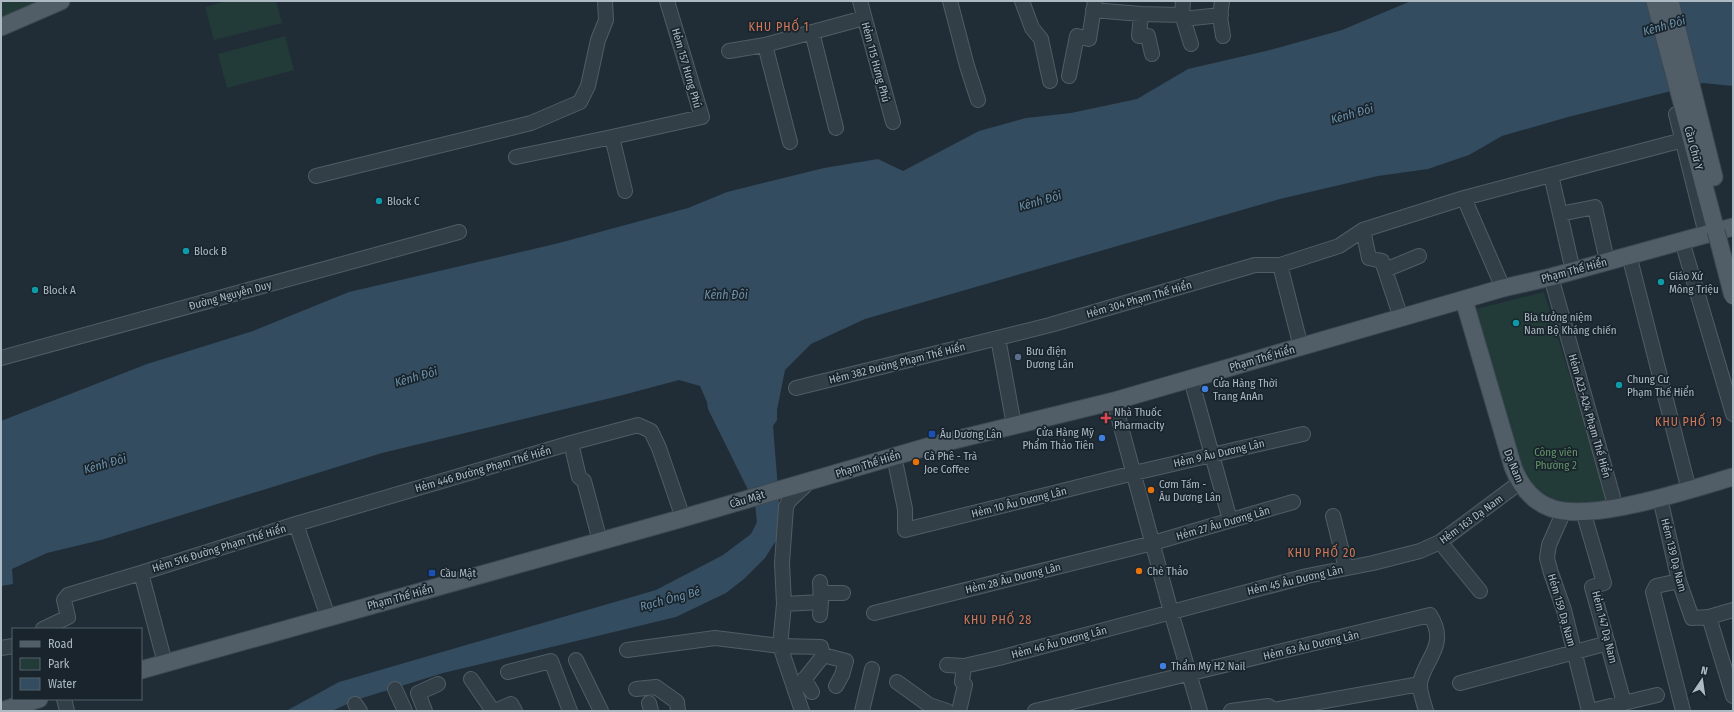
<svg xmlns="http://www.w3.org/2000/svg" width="1734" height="712" font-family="'Fira Sans Condensed',sans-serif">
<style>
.green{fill:#223a38}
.water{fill:#334c5f}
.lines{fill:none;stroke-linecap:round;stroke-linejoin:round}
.minor-casing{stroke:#505d65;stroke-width:16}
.major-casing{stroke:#3c4851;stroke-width:19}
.minor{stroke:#333f47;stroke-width:14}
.major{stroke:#515e68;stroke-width:17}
.major-bridge-casing{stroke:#3c4851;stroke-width:19;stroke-linecap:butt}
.major-bridge{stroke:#515e68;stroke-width:17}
.culture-dot{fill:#0f9aa8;stroke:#19242c;stroke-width:1.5}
.service-dot{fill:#5c6f8a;stroke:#19242c;stroke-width:1.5}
.shop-dot{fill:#3f7fe0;stroke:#19242c;stroke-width:1.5}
.health-dot{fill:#e0444e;stroke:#19242c;stroke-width:1.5}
.transit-dot{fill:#1a4fb4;stroke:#19242c;stroke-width:1.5}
.food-dot{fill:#e8710a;stroke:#19242c;stroke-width:1.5}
.labels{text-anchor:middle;stroke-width:3.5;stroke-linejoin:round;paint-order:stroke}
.street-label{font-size:11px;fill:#adbac4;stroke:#19242c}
.poi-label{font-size:11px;fill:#adbac4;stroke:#19242c;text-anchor:start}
.park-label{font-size:11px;fill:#659468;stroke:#19242c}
.water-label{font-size:12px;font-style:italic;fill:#6d91a9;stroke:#19242c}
.neighbourhood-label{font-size:12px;letter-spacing:1px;fill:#d37959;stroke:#19242c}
</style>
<rect width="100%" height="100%" fill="#202d37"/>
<path class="green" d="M1,1H44L1,21Z
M227,1H276L282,23L214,40L205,7Z
M285,36L294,70L227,88L218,54Z
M1544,292L1608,502C1575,504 1551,504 1525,484L1476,309Z"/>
<path class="water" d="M1411,1H1733V86L1703,83L1568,117L1502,136L1469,155L1428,169L1378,176L1280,199L865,319L811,344L785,370L777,410V420L773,426L780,514L777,539L765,558L744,579L726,593L676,617L443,673L356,700L332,711H286L339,682L656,590L723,555L751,534L757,522L755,504L708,409L707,402L700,386L679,380L619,396L382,453L101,540L47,553L12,569L13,584L1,586V421L147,364L253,331L349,292L559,243L688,208L727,192L824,168L878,159L903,171L979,131L1026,118L1071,113L1137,99L1188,69L1266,51L1342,30Z"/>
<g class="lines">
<defs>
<path id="minor" d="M860,1L893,122
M950,1L967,66L978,100
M1022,1L1032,28L1041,39L1050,81
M1183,1L1182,15L1191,44
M1222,1L1220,17L1223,36
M1093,10L1141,14L1182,15
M1141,14L1139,36H1148L1152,54
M1183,19L1221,15
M812,32L836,128
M765,45L790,142
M729,51L765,45L864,18
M1069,76L1077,36L1089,39L1095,1
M1676,114L1706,234
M516,157L612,137
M1551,175L1560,214L1595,207L1607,261
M316,176L531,123L580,102L588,86L598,40L606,20L605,1
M625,191L612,137L702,117L667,1
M1464,198L1503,288
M1560,214L1573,271
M1363,230L1369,258L1382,261L1401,318
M1682,241L1733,414
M1629,255L1689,490
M1280,265L1301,347
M1385,270L1419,256
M1551,277L1616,508
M998,338L1014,425
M1,358L459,232
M1191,379L1230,520
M796,388L1050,325L1255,265H1280L1339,246L1363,230L1464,198L1683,140
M1114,401L1171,612L1200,711
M571,443L638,425L651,431L659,448L683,518
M894,456L905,509V530L1134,473L1303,434
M1660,498L1679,581L1692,618L1709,617L1733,610
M1564,511L1549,545L1547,558L1551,573L1564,610L1589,711
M1583,511L1604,583L1592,587L1624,703
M1333,516L1346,568
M296,524L571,443L579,477L584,481L600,541
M1440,542L1480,591
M141,573L296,524L328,617
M1679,581L1656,586L1653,592L1683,711
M821,593H843
M784,604L821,602L820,582
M874,613L1153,543L1293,502
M820,615L821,602
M1709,617L1733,696
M43,629L68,617L64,600L68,595L141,573L165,663
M1,648L13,646
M627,650L715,638L780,646L821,647L823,656L795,691
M823,655L846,661L842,675L836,686
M576,660L601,711
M947,665L964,666L999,658L1307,576L1373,563L1420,551L1440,542L1519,483
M508,672L551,661L570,711
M471,679L493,711
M804,679L812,692
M897,682L929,705L947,711
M1460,683L1608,643
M395,689L405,711
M636,689L656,687L677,702L678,711
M64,699L67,711
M649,703L651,711
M355,704L360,711
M425,711L418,693L438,684
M495,711L511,704L515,711
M802,711L780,646L784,604L782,563L786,507L789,501L809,482
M862,711L872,669
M959,711L965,685L962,682L964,666
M1035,711L1430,615C1449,645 1425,658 1420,683C1419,691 1424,703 1426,711
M1231,711L1268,706L1274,710L1420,684
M1590,711L1657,695"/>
<path id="major" d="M1655,1L1716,231
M1670,1L1714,177
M1,27L61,1
M1464,300L1513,467C1520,485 1532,501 1551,508C1592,523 1690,489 1733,477
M141,670L683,518L930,446L1114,401L1503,288L1551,277L1733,227
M1,711L39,699"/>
</defs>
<use href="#minor" class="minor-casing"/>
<use href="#major" class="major-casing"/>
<use href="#minor" class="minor"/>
<use href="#major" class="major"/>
<defs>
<path id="major-bridge" d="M1716,231L1733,296"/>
</defs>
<use href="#major-bridge" class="major-bridge-casing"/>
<use href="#major-bridge" class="major-bridge"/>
</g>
<g class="culture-dot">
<circle cx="379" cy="201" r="4"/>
<circle cx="186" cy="251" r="4"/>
<circle cx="1661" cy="282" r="4"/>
<circle cx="35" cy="290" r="4"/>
<circle cx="1516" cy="323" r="4"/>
<circle cx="1619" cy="385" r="4"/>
</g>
<circle class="service-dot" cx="1018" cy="357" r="4"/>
<g class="shop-dot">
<circle cx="1205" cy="389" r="4"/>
<circle cx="1102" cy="438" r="4"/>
<circle cx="1163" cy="666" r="4"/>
</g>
<path class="health-dot" d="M1104 412h4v4h4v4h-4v4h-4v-4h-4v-4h4z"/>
<g class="transit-dot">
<rect x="928" y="430" width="8" height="8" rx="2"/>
<rect x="428" y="569" width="8" height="8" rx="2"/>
</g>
<g class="food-dot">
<circle cx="916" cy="462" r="4"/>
<circle cx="1151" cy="490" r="4"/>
<circle cx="1139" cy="571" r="4"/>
</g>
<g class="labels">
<g class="street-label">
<text transform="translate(876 62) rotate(75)" y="4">Hẻm 115 Hưng Phú</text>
<text transform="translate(687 68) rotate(74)" y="4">Hẻm 157 Hưng Phú</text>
<text transform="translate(1694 148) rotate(75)" y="4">Cầu Chữ Y</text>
<text transform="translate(1574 270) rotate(-15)" y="4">Phạm Thế Hiển</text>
<text transform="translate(230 295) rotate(-15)" y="4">Đường Nguyễn Duy</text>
<text transform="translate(1139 299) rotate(-16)" y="4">Hẻm 304 Phạm Thế Hiển</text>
<text transform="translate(1262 358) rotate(-16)" y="4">Phạm Thế Hiển</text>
<text transform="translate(897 363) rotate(-14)" y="4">Hẻm 382 Đường Phạm Thế Hiển</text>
<text transform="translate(1590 416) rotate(74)" y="4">Hẻm A23-A24 Phạm Thế Hiển</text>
<text transform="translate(1219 453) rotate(-13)" y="4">Hẻm 9 Âu Dương Lân</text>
<text transform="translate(868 464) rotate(-17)" y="4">Phạm Thế Hiển</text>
<text transform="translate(1514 466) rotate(68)" y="4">Dạ Nam</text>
<text transform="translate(483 469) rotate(-16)" y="4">Hẻm 446 Đường Phạm Thế Hiển</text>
<text transform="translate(747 499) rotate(-17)" y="4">Cầu Mật</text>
<text transform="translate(1019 502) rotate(-14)" y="4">Hẻm 10 Âu Dương Lân</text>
<text transform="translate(1471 519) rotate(-36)" y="4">Hẻm 163 Dạ Nam</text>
<text transform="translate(1223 523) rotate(-16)" y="4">Hẻm 27 Âu Dương Lân</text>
<text transform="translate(219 548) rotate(-17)" y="4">Hẻm 516 Đường Phạm Thế Hiển</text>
<text transform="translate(1674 555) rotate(76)" y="4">Hẻm 139 Dạ Nam</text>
<text transform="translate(1013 578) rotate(-14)" y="4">Hẻm 28 Âu Dương Lân</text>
<text transform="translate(1295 580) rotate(-13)" y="4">Hẻm 45 Âu Dương Lân</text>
<text transform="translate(400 597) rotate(-15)" y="4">Phạm Thế Hiển</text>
<text transform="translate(1562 610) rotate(74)" y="4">Hẻm 159 Dạ Nam</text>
<text transform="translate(1605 627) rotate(76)" y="4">Hẻm 147 Dạ Nam</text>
<text transform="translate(1059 642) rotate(-15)" y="4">Hẻm 46 Âu Dương Lân</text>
<text transform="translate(1311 645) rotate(-13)" y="4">Hẻm 63 Âu Dương Lân</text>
</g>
<g class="poi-label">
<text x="387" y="205">Block C</text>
<text x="194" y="255">Block B</text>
<text x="1669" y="280">Giáo Xứ<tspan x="1669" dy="13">Mông Triệu</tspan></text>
<text x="43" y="294">Block A</text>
<text x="1524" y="321">Bia tưởng niệm<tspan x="1524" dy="13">Nam Bộ Kháng chiến</tspan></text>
<text x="1026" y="355">Bưu điện<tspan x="1026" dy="13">Dương Lân</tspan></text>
<text x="1627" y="383">Chung Cư<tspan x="1627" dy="13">Phạm Thế Hiển</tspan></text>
<text x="1213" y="387">Cửa Hàng Thời<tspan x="1213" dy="13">Trang AnAn</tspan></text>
<text x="1114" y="416">Nhà Thuốc<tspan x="1114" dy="13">Pharmacity</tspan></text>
<text x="1094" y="436" text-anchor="end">Cửa Hàng Mỹ<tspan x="1094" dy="13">Phẩm Thảo Tiên</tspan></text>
<text x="940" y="438">Âu Dương Lân</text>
<text x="924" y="460">Cà Phê - Trà<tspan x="924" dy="13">Joe Coffee</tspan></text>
<text x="1159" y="488">Cơm Tấm -<tspan x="1159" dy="13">Âu Dương Lân</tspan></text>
<text x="1147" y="575">Chè Thảo</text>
<text x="440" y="577">Cầu Mật</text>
<text x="1171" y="670">Thẩm Mỹ H2 Nail</text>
</g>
<g class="park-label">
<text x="1556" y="456">Công viên<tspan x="1556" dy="13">Phường 2</tspan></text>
</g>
<g class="water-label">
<text transform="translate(1664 26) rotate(-16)" y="4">Kênh Đôi</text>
<text transform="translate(1352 114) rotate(-16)" y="4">Kênh Đôi</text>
<text transform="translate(1040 201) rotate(-16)" y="4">Kênh Đôi</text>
<text x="726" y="299">Kênh Đôi</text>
<text transform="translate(416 377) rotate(-16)" y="4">Kênh Đôi</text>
<text transform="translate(105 464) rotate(-16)" y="4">Kênh Đôi</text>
<text transform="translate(670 599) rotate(-15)" y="4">Rạch Ông Bé</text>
</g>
<g class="neighbourhood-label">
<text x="779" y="31">KHU PHỐ 1</text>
<text x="1689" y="426">KHU PHỐ 19</text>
<text x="1322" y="557">KHU PHỐ 20</text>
<text x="998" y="624">KHU PHỐ 28</text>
</g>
</g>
<rect width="1734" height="712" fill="none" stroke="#adbac4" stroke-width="4"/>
<rect x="12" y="628" width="130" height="72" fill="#19242c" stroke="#546069"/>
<rect x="20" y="641" width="20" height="6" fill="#515e68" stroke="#546069"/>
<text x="48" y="648" font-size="12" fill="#adbac4">Road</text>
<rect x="20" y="658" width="20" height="12" fill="#223a38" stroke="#546069"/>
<text x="48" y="668" font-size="12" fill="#adbac4">Park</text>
<rect x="20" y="678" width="20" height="12" fill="#334c5f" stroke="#546069"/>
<text x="48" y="688" font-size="12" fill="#adbac4">Water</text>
<g transform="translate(1702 680) rotate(13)" stroke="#19242c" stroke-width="3" paint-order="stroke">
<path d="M0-3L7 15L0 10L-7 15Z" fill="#adbac4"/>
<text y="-6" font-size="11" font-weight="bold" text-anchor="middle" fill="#adbac4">N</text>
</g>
</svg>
